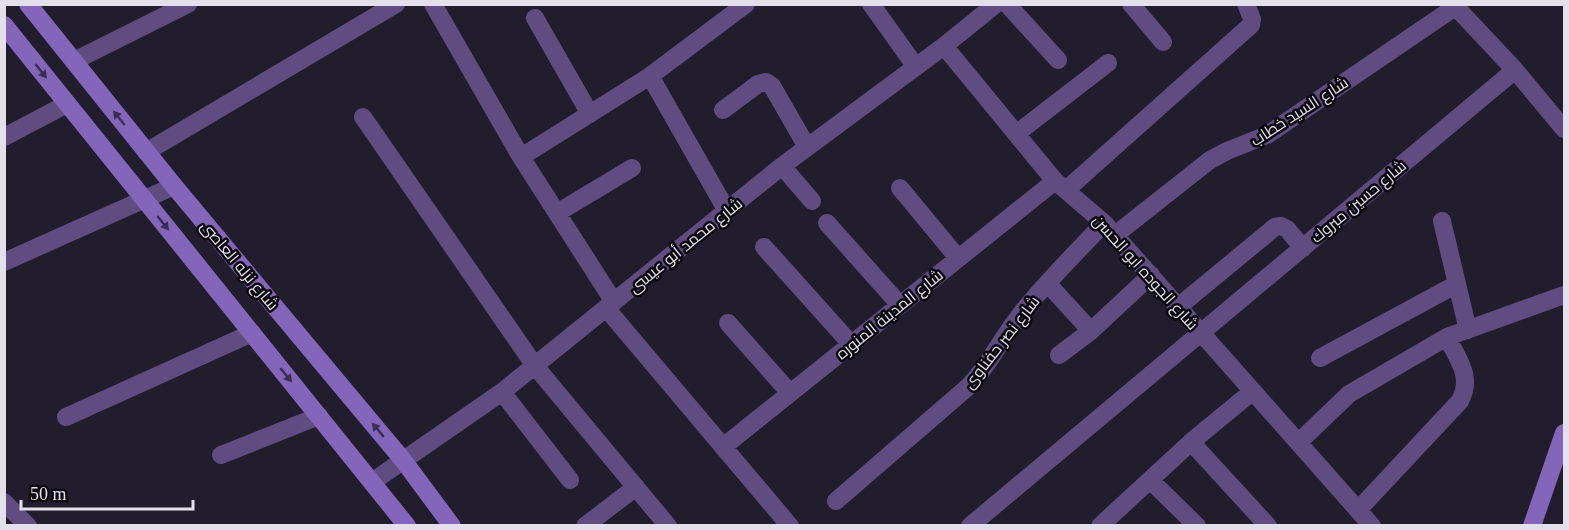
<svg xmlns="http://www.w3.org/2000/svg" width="1569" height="530" font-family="'Times New Roman',Cairo,serif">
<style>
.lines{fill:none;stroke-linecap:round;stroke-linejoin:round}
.street{stroke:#5f4d81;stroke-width:18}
.secondary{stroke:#8365b9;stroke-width:18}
.oneway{fill:#3b2d53}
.labels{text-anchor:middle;stroke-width:5;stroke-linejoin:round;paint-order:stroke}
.street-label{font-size:16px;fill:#e3e0eb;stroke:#0b080f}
</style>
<rect width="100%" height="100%" fill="#221d2d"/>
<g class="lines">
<path class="street" d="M433,4L521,157L614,302
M871,4L916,67
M1007,4L1058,60
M1131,4L1163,42
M1453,4L1515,70L1564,129
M535,18L590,114
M944,46L1055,181L1104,223L1372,526
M74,61L188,4
M650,76L727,211
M723,110L758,84L766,82L772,86L807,147
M363,117L535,366L668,526
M1016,134L1108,63
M4,137L67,104
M146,152L396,4
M521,157L650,76L746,4
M782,166L812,201
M900,188L958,258
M1066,190L1251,25L1252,19L1246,4
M557,213L632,168
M1442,221L1468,330
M827,223L900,305
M1115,235L1210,160L1227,151L1267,135L1455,7
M764,247L851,344
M4,262L174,186
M1048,284L1091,331
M1178,307L1275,227L1281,226L1287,229L1303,248
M606,308L790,526
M728,323L790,393
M1059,355L1091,331L1151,275
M1320,358L1457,284
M502,392L570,480
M66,417L252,333
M1191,442L1268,526
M1299,442L1349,394L1447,337L1564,295
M723,447L1055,181
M221,455L319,416
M1150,480L1197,526
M372,482L502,392L782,166L944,46L996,4
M836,501L969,386C989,365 1002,338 1020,315C1045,283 1076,253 1104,223
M4,502L28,526
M1359,509L1460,401C1473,376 1458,360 1447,337
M585,526L636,487
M970,526L1515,70
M1100,526L1191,442L1253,391"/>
<path class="secondary" d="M28,4L174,186L403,460L452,526
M4,25L407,526
M1532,526L1564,433"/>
</g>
<defs><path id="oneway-solid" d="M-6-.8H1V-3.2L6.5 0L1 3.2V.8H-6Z" transform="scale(1.5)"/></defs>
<g class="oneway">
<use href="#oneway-solid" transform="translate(41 71) rotate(52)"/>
<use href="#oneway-solid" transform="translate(119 118) rotate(-129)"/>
<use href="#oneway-solid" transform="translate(163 223) rotate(51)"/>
<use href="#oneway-solid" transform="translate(286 375) rotate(51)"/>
<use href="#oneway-solid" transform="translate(378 430) rotate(-130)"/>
</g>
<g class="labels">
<g class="street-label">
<text transform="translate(1299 111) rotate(-33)" y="6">شارع السيد خطاب</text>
<text transform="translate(1358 201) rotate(-40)" y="6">شارع حسين مبروك</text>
<text transform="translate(685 245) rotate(-39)" y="6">شارع محمد أبو عيسى</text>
<text transform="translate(240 265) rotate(50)" y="6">شارع نزله العاصى</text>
<text transform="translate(1146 272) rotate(48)" y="6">شارع الجوده ابو الحسن</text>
<text transform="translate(889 314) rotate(-39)" y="6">شارع المدينة المنوره</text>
<text transform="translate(1001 342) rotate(-52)" y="6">شارع نصر حفناوى</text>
</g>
</g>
<rect width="1569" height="530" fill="none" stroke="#e3e0eb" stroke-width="12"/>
<path d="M21 500v9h172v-9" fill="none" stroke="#e3e0eb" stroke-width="3"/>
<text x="30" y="500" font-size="18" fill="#e3e0eb" stroke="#0b080f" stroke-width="4.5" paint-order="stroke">50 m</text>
</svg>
